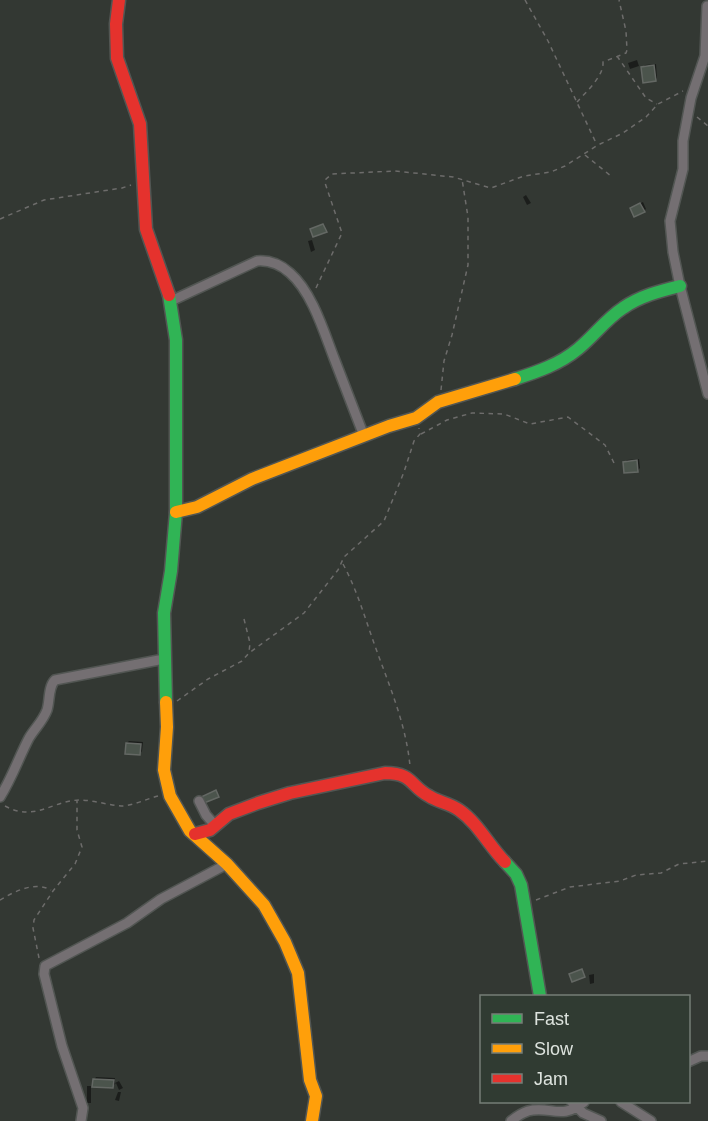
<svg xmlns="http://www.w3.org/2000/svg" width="708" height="1121" font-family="Helvetica,sans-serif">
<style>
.shadow{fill:#0007}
.building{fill:#4b544c;stroke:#646864;stroke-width:1.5}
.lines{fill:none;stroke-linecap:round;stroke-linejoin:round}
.street-casing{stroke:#525653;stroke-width:12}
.fast-casing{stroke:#525653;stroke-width:15}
.slow-casing{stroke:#525653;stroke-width:15}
.jam-casing{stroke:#525653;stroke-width:15}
.path{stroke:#6d6c6b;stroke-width:1.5;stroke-dasharray:4.5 4.5;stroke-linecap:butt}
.street{stroke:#746f72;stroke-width:9}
.fast{stroke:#30b455;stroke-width:12}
.slow{stroke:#ff9f0a;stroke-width:12}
.jam{stroke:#e5322d;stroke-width:12}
</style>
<rect width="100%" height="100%" fill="#333833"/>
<path class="shadow" d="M637,60L639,66L630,69L628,63Z
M656,64L657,78L655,80L643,67L645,65Z
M526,195L531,203L527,205L523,197Z
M643,202L646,209L644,211L634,206Z
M312,240L315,250L311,252L308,241Z
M639,459L640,468L638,470L625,462L627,460Z
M129,741L143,742L142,751L140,754L127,743Z
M594,974V983L590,984L589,975Z
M96,1077L115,1078V1083L119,1081L123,1088L119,1090L116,1083L113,1086L94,1080Z
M87,1086H91V1103H87Z
M118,1092H121L119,1101L115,1100Z"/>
<path class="building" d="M654,65L656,81L643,83L641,67Z
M640,203L645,212L634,217L630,208Z
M323,224L327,232L313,237L310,229Z
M637,460L638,472L624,473L623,462Z
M126,743L141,744L140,755L125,754Z
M216,790L219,797L204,803L201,797Z
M582,969L585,977L572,982L569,974Z
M93,1079L114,1080L113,1088L92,1087Z"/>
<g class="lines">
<defs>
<path id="street" d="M707,6L705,56L691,98L683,141V169L670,221L673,252L680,286L708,394
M171,301L257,261C270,260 280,264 290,273C312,292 324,332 334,358C344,384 354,410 364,436
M0,797C12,778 19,757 29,738C35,728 43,721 47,710C50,701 48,687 55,680L164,659
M199,801L206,815L213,823L219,822
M688,1062L701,1056H708
M572,1102L583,1113L601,1121
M621,1102L651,1121
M81,1121L83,1108L62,1046L44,974L45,966L127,923L161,899L227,864
M511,1121C516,1117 522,1113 528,1111C550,1105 561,1121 584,1102"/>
<path id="fast" d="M515,379C537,372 560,364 578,349C594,336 606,319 623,308C640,296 660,291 680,286
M166,702L164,613L171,571L176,512V340L169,295
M505,862L516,874L521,885L540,996"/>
<path id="slow" d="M176,512L197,507L252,479L389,426L416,418L438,402L515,379
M166,702L167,727L164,770L170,796L190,831L227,864L264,905L285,942L298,973L310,1080L316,1096L312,1121"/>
<path id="jam" d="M119,0L116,24L117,58L140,124L146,229L169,295
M195,834L210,830L229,814L258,803L290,793L385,773C413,773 410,786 429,796C438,802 449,803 459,810C478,823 489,846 505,862"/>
</defs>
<use href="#street" class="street-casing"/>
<use href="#fast" class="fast-casing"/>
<use href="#slow" class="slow-casing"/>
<use href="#jam" class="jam-casing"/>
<path class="path" d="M525,0L548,41L597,145
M617,56L646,98L657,104
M577,102C586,92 604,76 603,62L626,53L627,50L626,31L619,0
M697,117L708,126
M585,155L611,176
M0,219L44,200L122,188L131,185
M316,288L342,233L325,183L326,179L332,174L395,171L453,177L491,188L524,176L551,172L565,166L598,145L623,133L646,117L658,104L683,91
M441,390L444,361L452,335L468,265V217L462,179
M421,434L447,420L472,413L504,414L530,424L568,417L605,445L616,467
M343,564C357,590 365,618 375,646C389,685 406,724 410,766
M244,619L250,643L249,652
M177,701L208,679L242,661L249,653L304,613L338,570L344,557L384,521L404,472L414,441L420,434L419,428
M5,806C34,822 52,801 79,800C93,800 107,805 121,806C133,806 146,799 158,796
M0,900C15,891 35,881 51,890
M536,900L570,887L620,881L636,875L661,873L679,864L708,861
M39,958L33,928L34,920L53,891L75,864L82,847L77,830V800"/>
<use href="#street" class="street"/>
<use href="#fast" class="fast"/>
<use href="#slow" class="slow"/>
<use href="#jam" class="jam"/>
</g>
<rect x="480" y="995" width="210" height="108" fill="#303b32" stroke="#757e77" stroke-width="1.5"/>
<rect x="492" y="1014" width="30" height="9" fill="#30b455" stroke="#757e77" stroke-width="1.5"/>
<text x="534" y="1025" font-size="18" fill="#dde3de">Fast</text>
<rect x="492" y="1044" width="30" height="9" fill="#ff9f0a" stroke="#757e77" stroke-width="1.5"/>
<text x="534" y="1055" font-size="18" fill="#dde3de">Slow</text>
<rect x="492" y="1074" width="30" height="9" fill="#e5322d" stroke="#757e77" stroke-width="1.5"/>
<text x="534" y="1085" font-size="18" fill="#dde3de">Jam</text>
</svg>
